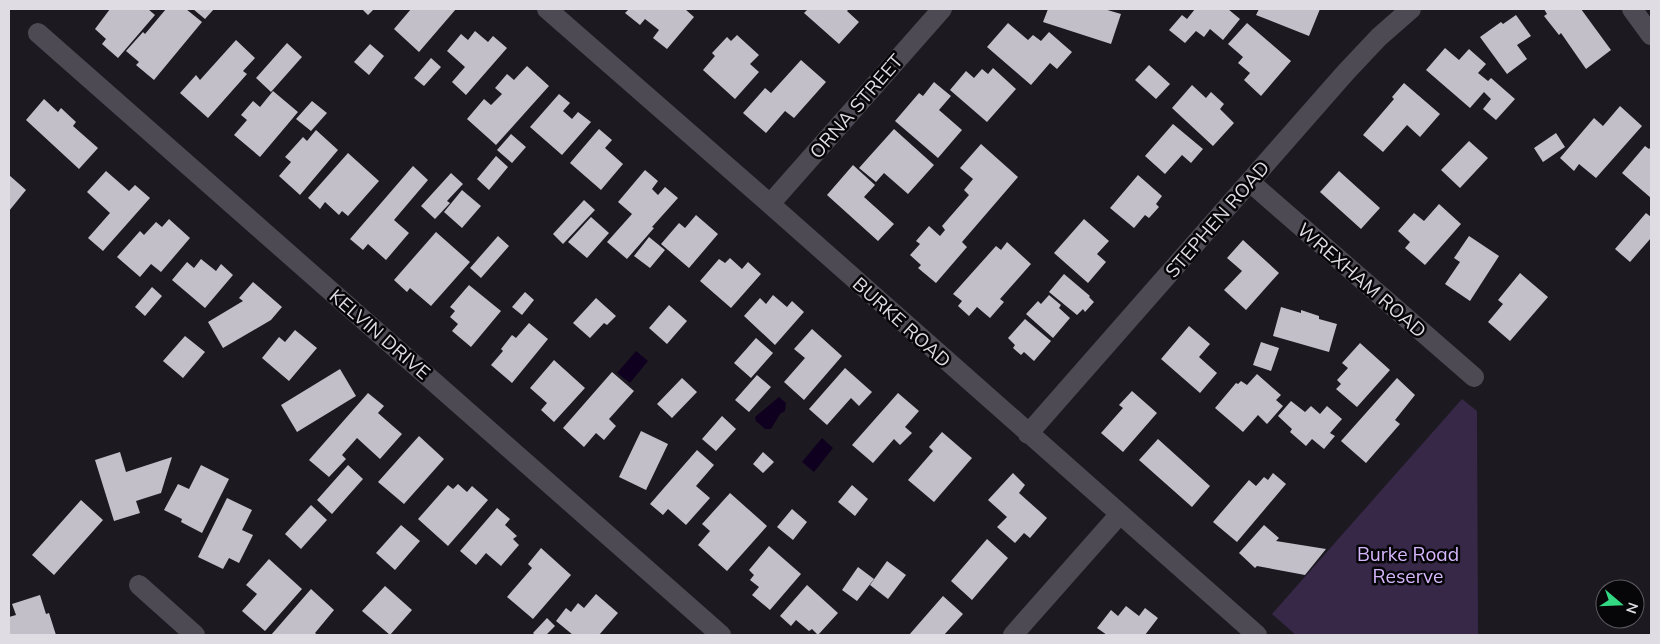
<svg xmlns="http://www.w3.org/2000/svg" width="1660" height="644" font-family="Mulish,sans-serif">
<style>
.green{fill:#372848}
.water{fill:#100020}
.building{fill:#c3bfc9}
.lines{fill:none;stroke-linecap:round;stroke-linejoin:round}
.minor{stroke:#4e4a53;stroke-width:20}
.labels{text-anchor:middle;stroke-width:5;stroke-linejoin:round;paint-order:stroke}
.street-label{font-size:19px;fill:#dfdde3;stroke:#060508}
.park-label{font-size:19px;fill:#d6b7fd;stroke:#060508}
</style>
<rect width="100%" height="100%" fill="#1c1921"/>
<path class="green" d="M1462,399L1477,411L1478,635H1296L1272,614Z"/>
<path class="water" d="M636,351L648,361L630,383L617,373Z
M779,397L786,403L785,411L780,414L771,429H765L756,421L755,417Z
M822,438L833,448L814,472L802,462Z"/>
<path class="building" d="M110,9H148L155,15L118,58L102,44L106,39L95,29Z
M166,9H186L202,22L154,80L136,65L139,62L126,51L143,32L145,34Z
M193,9H214L205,19Z
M362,9H374L368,15Z
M411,9H456L419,52L394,29Z
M629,9H685L694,17L667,49L653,38L659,30L645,19L640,25L625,13Z
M808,9H849L847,11L859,22L839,44L804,13Z
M1048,9H1104L1121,14L1111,44L1043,22Z
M1195,9H1213L1215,10L1216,9H1228L1240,19L1223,40L1210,29L1204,37L1196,31L1185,43L1169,30L1182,15L1187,19Z
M1259,9H1320L1309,36L1256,15Z
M1544,9H1581L1611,50L1586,69L1561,33L1559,35L1544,16L1547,14Z
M1516,15L1531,36L1517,45L1527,59L1507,74L1480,37L1501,22L1503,24Z
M1008,23L1028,40L1033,35L1041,41L1049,32L1072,52L1057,69L1050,63L1031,85L987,47Z
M1247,23L1291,61L1261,96L1244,80L1250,73L1238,63L1243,57L1228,44Z
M475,31L488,42L493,36L507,48L466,95L452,82L465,67L447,51L461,34L468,40Z
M737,35L759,55L750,64L759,72L735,99L703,70L715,56L712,53L727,37L731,41Z
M236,40L255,58L243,71L247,74L208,118L180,93L196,75L200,80Z
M287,43L302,57L271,92L256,78Z
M370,44L384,56L369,75L354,62Z
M1445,48L1459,60L1469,49L1486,64L1478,73L1488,81L1491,78L1515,99L1496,120L1483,109L1491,99L1484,92L1470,108L1426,70Z
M431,58L441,67L424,86L414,78Z
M801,60L826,82L794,118L785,111L766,133L743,113L765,88L771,93Z
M1149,65L1170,84L1156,99L1135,80Z
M527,66L549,86L496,145L467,119L484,99L491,105L502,94L495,88L507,74L514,80Z
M993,68L1016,89L987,122L950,90L966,71L974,78L982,69L988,74Z
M934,82L951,96L939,110L962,130L938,158L895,121L919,93L923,96Z
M1404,83L1440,114L1420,137L1407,125L1383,152L1363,135L1394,99L1392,97Z
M1192,85L1206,98L1211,92L1224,104L1220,109L1234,123L1213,146L1172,108Z
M273,91L298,112L260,157L234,135L247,120L241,115L253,101L260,107Z
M559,94L570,103L563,111L572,119L578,112L591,122L562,155L530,127Z
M44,99L58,112L61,108L76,122L73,126L98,148L79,169L26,120Z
M312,101L327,113L311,131L296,119Z
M1620,106L1642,126L1596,178L1579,164L1574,171L1560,158L1594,118L1603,126Z
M1173,124L1203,149L1191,163L1182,155L1165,174L1145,156Z
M599,129L612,140L605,148L623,164L601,190L570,163Z
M894,129L934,165L908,194L884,173L876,182L859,168Z
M316,130L338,150L300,195L279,176L291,162L285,157L303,137L307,141Z
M1556,133L1565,147L1543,162L1534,148Z
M511,134L526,147L512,163L497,150Z
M1469,141L1488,158L1460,188L1441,170Z
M981,144L1018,177L962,242L967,247L936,283L918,268L921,265L910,255L920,244L916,241L929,226L940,236L945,230L942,226L969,195L964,190L973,179L960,168Z
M1645,146L1649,149L1651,147V198L1622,173Z
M348,153L379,181L348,216L342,211L339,215L325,202L320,209L308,198Z
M496,156L508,167L489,190L477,179Z
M853,165L875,185L864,197L894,224L878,241L827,195Z
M413,166L428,180L394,220L409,233L386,260L368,244L363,250L350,239Z
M645,170L658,181L652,189L658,195L665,187L678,198L652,227L654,228L627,259L607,242L632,214L618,202Z
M106,171L129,191L135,185L150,198L103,251L88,238L110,213L87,192Z
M1339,171L1380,208L1361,229L1320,192Z
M451,173L463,184L447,201L450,203L435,219L421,206Z
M9,175L26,190L9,211Z
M1138,175L1162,196L1156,204L1159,207L1149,218L1145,215L1134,228L1110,208Z
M462,190L481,206L462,228L444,212Z
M584,200L595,210L563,244L553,234Z
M1439,204L1461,224L1425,265L1405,248L1410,242L1398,231L1414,213L1424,221Z
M1646,213L1651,217V238L1630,262L1615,249Z
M696,215L718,234L689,268L661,244L679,223L685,228Z
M591,217L609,233L587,258L568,242Z
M169,219L190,238L161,272L151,264L140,277L117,257L140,231L144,235L156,222L162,227Z
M1084,219L1109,241L1097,254L1106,262L1088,283L1054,253Z
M436,232L470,262L431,306L410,288L407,292L394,280Z
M498,236L509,246L481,278L470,268Z
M1469,236L1499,256L1470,301L1445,284L1460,262L1454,258Z
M649,237L665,250L650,268L634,256Z
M1243,240L1279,273L1246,310L1224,290L1242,271L1227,258Z
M1007,242L1031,264L1000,299L1004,302L990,318L977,307L969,316L958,306L962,301L953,294L996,246L1001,250Z
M730,258L742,269L748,262L761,274L731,308L700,281L719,259L725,263Z
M201,259L216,271L221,264L233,275L205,308L172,280L187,262L194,268Z
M1520,273L1548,297L1510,341L1488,322L1503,304L1498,300Z
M1064,274L1090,296L1089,297L1094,302L1085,312L1083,309L1077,315L1049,292Z
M253,282L282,307L271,320L223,348L208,322L243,301L239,298Z
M469,285L501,311L471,347L452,331L458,324L450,317L455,311L450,307Z
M152,287L162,296L145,316L135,307Z
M525,292L534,300L522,315L512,307Z
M773,295L787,307L792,301L804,312L775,345L744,316L760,298L766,304Z
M1049,295L1061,305L1059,308L1070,318L1053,338L1026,314L1038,301L1041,304Z
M596,298L616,316L607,325L604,323L590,338L573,323Z
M669,305L687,321L667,344L649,328Z
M1281,307L1301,313V310L1319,316V319L1337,324L1329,352L1273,336Z
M1025,319L1051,341L1034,361L1024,352L1021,355L1013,348L1015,345L1008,338Z
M529,323L548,339L512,383L491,365L503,351L501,349L512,335L516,338Z
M1189,326L1210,344L1199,357L1217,373L1200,393L1161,359Z
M812,329L842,356L804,400L784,382L805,358L794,349Z
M295,330L317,348L289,381L262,358L279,337L285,342Z
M185,336L205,352L183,378L163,361Z
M756,338L773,353L751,378L734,363Z
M1261,342L1279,348L1271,371L1253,365Z
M1360,343L1390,370L1357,407L1336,389L1341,384L1337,380L1348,368L1342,363Z
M554,360L585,388L554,422L541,410L547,403L530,388Z
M845,368L872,392L859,406L851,398L827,425L809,409Z
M340,369L356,396L297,432L281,405Z
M612,372L634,391L609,419L616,426L604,440L596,433L584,447L563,428Z
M1257,374L1281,395L1276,400L1283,406L1267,424L1258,415L1243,432L1215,408L1236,383L1238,384L1241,381L1247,385Z
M757,375L771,387L749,412L735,400Z
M682,378L697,392L672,418L657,404Z
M1397,378L1415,395L1395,420L1400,424L1366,463L1341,441Z
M1132,391L1157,413L1123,452L1101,433L1123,408L1119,405Z
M368,393L384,406L378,413L402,434L380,459L357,438L342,455L346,459L329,477L309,460Z
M898,393L919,411L905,427L912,433L900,445L894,439L873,463L852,445Z
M1291,401L1305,412L1311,406L1320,414L1327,406L1342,419L1330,433L1335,436L1324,449L1312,439L1306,446L1290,432L1292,429L1278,416Z
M722,416L736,429L716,451L702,439Z
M641,431L668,444L646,490L619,477Z
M942,432L972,458L934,502L908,480L933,451L929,447Z
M419,436L444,459L404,504L378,482Z
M1158,439L1210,486L1192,507L1139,460Z
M697,450L714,465L696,486L710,498L686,525L668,509L663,515L650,504Z
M120,452L126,472L172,457L161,493L136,501L140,513L114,521L95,460Z
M763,452L774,462L763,473L753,464Z
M201,465L229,479L202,533L181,522L182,519L164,510L178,484L189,489Z
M348,465L363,479L332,514L317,500Z
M1013,473L1025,485L1019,493L1047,518L1030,538L1024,533L1015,543L997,527L1007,517L988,500Z
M1273,473L1286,484L1237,542L1213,522L1249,480L1256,486L1264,477L1268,480Z
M458,484L467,492L472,486L488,500L448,546L418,519L448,485L453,489Z
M852,485L868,499L855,516L838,502Z
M730,493L767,526L727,571L698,545L710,531L702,524Z
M227,498L252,510L242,530L253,535L239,563L229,558L223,569L198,557Z
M81,500L103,520L54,575L32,555Z
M311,505L327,520L301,549L285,534Z
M497,508L510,519L505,525L517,536L513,539L519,545L501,566L486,553L476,565L460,551Z
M792,509L807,522L793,540L777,527Z
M401,525L420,541L395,570L376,553Z
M1264,525L1279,538L1276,541L1326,549L1305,575L1257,566L1255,568L1239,553Z
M987,539L1008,558L972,600L951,581Z
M769,546L801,574L770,610L752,595L759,587L750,580L754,575L749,570Z
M541,548L571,575L533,619L507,597L532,568L528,564Z
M269,559L302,589L265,631L242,611L257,594L246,585Z
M887,561L906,575L888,599L870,585Z
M858,567L874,579L857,601L842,590Z
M807,585L838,613L818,635L812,629L809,631L796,620L791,626L780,616Z
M385,586L412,610L390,635L362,611Z
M311,589L334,610L315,633L318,635H271Z
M596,594L618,613L599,635H573L556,621L566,608L571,612L578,603L584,608Z
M40,595L46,614L49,613L56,635H9V617L16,615L12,604Z
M943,596L963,614L944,635H909Z
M1126,606L1139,616L1145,608L1158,618L1145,635H1107L1097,628L1111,610L1118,616Z
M547,618L555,626L546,635H535L533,633Z"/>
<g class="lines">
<path class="minor" d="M547,9L770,204L1257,635
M1632,9L1651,35
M38,33L721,635
M1250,182L1474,377
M770,204L942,9
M1028,434L1346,72L1379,37L1411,9
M139,585L195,635
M1013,635L1120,514"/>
</g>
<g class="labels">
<g class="street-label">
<text transform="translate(856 106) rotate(-49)" y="7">ORNA STREET</text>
<text transform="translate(1217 219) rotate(-49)" y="7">STEPHEN ROAD</text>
<text transform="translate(1362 280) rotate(41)" y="7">WREXHAM ROAD</text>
<text transform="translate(902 322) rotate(42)" y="7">BURKE ROAD</text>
<text transform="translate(380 334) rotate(41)" y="7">KELVIN DRIVE</text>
</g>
<g class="park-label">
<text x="1408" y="561">Burke Road<tspan x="1408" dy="22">Reserve</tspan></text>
</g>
</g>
<rect width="1660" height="644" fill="none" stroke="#dfdde3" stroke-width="20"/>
<g transform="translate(1620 604) rotate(109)"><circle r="24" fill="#060508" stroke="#5d5b60"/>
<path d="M0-4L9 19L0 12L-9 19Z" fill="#33d882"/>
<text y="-8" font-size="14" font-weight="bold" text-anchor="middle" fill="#dfdde3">N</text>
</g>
</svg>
